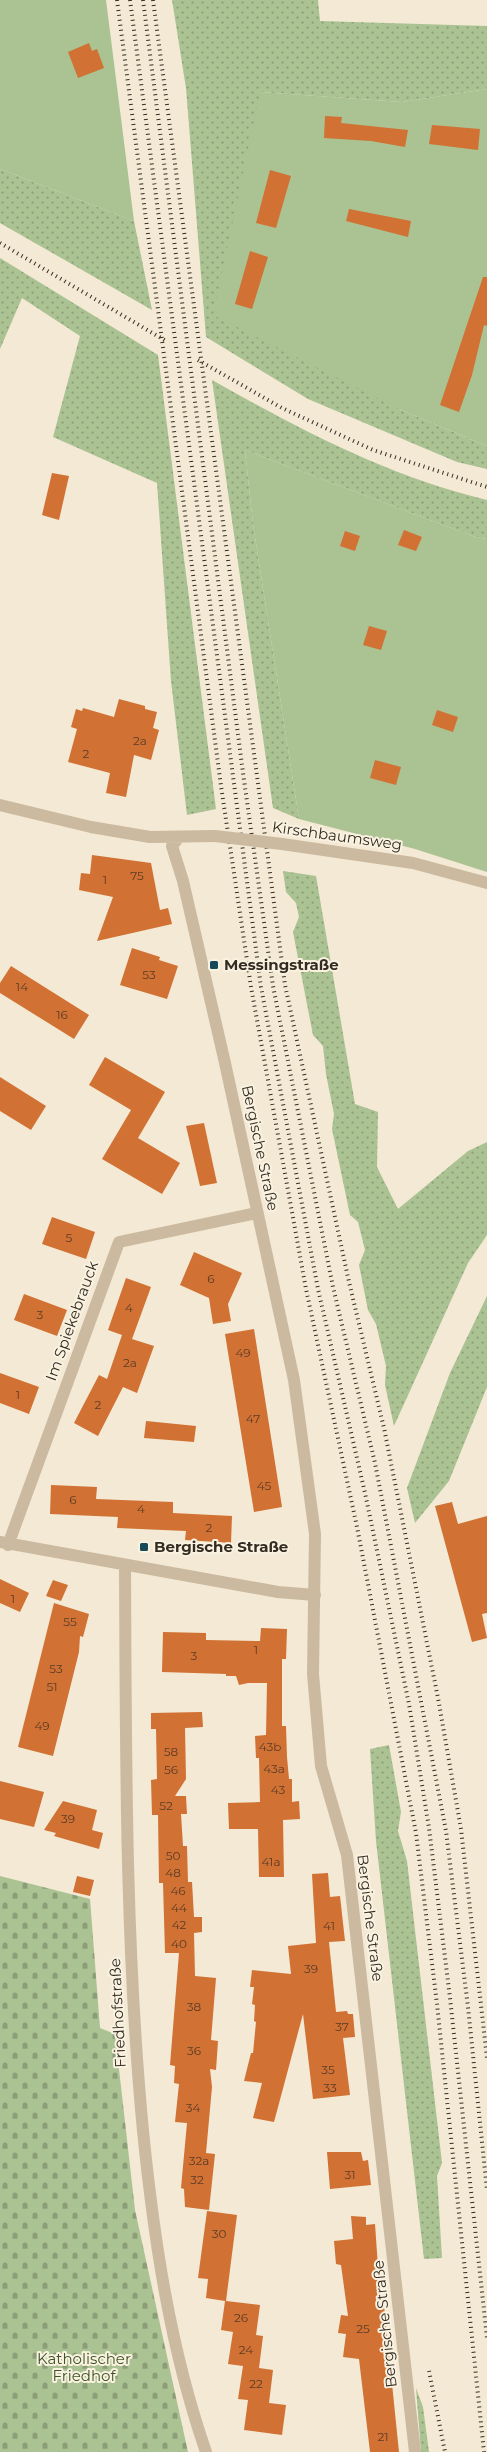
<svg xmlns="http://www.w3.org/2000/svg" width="487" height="2452" font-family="Montserrat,sans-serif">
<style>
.grass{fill:url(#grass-dots)}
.cemetery{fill:url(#cemetery-stones)}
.green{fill:#abc293}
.building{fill:#d17133}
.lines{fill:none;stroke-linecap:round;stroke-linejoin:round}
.minor{stroke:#cbba9f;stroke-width:12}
.rail{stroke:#342b23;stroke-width:4;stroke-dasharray:1 4;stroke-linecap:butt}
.minor-bridge{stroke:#cbba9f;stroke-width:12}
.poi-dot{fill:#164a58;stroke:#faf2e0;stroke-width:2}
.labels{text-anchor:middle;stroke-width:4;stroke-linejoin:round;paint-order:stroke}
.number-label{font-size:12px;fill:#5b3c27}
.street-label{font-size:15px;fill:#342b23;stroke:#faf2e0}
.poi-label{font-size:15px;font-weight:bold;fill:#342b23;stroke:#faf2e0;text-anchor:start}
.park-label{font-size:15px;fill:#3c5425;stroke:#faf2e0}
</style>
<defs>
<pattern id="grass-dots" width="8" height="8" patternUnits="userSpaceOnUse" patternTransform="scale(1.25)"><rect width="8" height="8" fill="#abc293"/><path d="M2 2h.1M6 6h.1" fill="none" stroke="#8c9e78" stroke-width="1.8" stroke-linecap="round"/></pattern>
<pattern id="cemetery-stones" width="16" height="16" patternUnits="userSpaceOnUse" patternTransform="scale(1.25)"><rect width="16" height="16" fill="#abc293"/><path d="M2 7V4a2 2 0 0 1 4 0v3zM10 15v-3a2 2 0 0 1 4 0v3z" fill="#8c9e78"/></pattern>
</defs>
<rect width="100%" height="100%" fill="#f3e9d4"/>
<path class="grass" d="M172,0H318L320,21L487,26V89L402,102L260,92L399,409L487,446V469L457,462L308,399L206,337L186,88Z
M0,169L134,221L152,310L0,223Z
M0,258L158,355L216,809L187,815L171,681L157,483L53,437L80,336L22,298L0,349Z
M212,380C299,429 389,477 487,500V539L475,537L245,450L253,524L299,819L273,808Z
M283,871L316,876L355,1104L378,1112L377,1167L398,1209L468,1151L487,1142V1235L468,1263L394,1426L385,1385L386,1366L376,1324L368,1310L359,1265L365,1250L358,1222L350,1215L332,1129L334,1114L326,1074L323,1046L313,1035L293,932L299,917L296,903L286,892Z
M487,1296V1387L449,1481L415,1523L407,1488L450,1373Z
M389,1745L401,1812L398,1831L407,1861L442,2163L437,2176L442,2258L424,2259L376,1841L370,1749Z
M416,2388L423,2407L429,2452H421Z"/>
<path class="cemetery" d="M0,1876L90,1899L100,2028L115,2034L135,2210L188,2452H0Z"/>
<path class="green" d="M0,0H106L134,221L0,169Z
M487,89V446L399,409L213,315L260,92L402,102Z
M245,450L475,537L487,539V872L415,849L299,819L253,524Z"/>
<path class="building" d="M89,43L92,51L97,49L104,68L78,78L68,52Z
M325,116L342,117L341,123L408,130L405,147L371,141L324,138Z
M432,125L480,129L478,150L429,144Z
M270,170L291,176L276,228L256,223Z
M349,209L411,221L408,237L346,221Z
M250,251L268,257L252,309L235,304Z
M483,277H487V326L484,325L472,375L459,412L440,405Z
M52,473L69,476L59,520L42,515Z
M404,530L422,537L416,551L398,545Z
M345,531L360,536L355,551L340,546Z
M369,626L387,631L381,650L363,645Z
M119,699L145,706V709L157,712L153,728L159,730L151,760L134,755L126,797L106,793L110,773L68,762L77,729L71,727L76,709L82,711L83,708L114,717Z
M437,710L458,717L453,732L432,725Z
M375,760L401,767L396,785L370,778Z
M92,855L151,863L160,910L168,908L172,924L97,941L113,897L79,890L81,873L90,874Z
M132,948L160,957L159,960L178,966L167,999L120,985Z
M11,966L89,1015L74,1039L0,993V983Z
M105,1057L165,1092L138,1138L180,1163L162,1194L102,1159L131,1110L89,1085Z
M0,1077L46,1106L31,1130L0,1111Z
M204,1123L217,1183L200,1186L186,1126Z
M52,1217L95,1232L86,1259L42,1244Z
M194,1252L242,1273L228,1304L231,1321L213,1324L209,1298L180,1285Z
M126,1278L151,1287L132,1339L154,1346L137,1393L123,1387L98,1436L74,1423L99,1375L107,1379L122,1335L108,1330Z
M24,1294L67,1310L57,1336L14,1320Z
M254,1329L282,1507L254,1512L225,1334Z
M0,1373L39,1387L29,1414L0,1403Z
M146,1421L196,1426L194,1442L144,1438Z
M51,1485L97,1487L96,1499L173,1502V1513L232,1516L231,1543L185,1540L186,1531L117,1528L118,1517L50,1514Z
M452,1502L458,1524L487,1516V1613L482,1614L487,1638L472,1642L435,1506Z
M0,1579L29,1593L20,1612L0,1603Z
M53,1580L68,1585L61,1601L46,1596Z
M54,1603L89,1614L83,1637L80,1636L79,1652L53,1756L18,1747Z
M261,1628L287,1629L286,1659H282V1726H286L287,1757L289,1779H292V1802L299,1801L300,1819L283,1820L284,1877H259L258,1829H229L228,1803L260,1802L259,1758H256L255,1736L266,1735L267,1683H248L239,1685L236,1676H226V1674L162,1672L163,1632L206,1633V1640L260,1641Z
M202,1712L203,1727L185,1728L186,1779L175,1796H186L187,1814H181L183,1846H187L188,1882H192L194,1917H202V1932L194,1933L195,1976L216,1978L211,2040L218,2041L216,2070L210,2069L212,2087L206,2153L215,2154L209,2210L185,2207L184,2189L181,2188L187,2123L175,2122L179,2084L174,2083L175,2066L170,2065L179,1953H165L163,1883H159L158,1815H152L151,1780L157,1779L156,1729H151V1713Z
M0,1781L44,1792L34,1827L0,1819Z
M63,1801L97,1810L92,1830L103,1833L99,1849L54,1836L56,1833L44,1830Z
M328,1873L330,1897L340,1896L345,1941L329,1942L336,2012L347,2011L348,2014H353L355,2037L343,2038L350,2095L313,2099L303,2014L274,2122L253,2118L262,2083L244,2081L251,2053H253L256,2022L254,2021L255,2005L252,2004L254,1987H250L252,1970L291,1974L288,1946L316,1943L312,1874Z
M77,1876L94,1880L90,1896L73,1892Z
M327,2152H361L363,2161L368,2160L371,2185L330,2189Z
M207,2211L237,2215L226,2301L260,2305L256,2335L263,2336L259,2368L273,2370L269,2403L286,2405L282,2435L244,2430L248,2400L238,2399L243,2366L228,2364L233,2332L221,2330L225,2301L206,2298L208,2279L198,2278Z
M351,2216L366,2217V2225L375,2224L380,2296H383L399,2452H370L359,2359L343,2357L346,2334L338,2333L341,2315L348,2316L341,2265L336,2264L334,2241L353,2239Z"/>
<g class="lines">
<path class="minor" d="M0,805L91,827L150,837L215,836
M179,837L172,846L183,881L225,1063L294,1380L315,1534L313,1674L321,1766L347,1855L415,2452
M282,844L413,863L487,883
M0,1542L278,1592L315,1595
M8,1545L119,1242L256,1213
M125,1565C126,1753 125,1942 143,2131C154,2240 170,2348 206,2452"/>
<path class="rail" d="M117,0L221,786L251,987L306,1289L357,1527L416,1833L437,2004L484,2452
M130,0L261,987L318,1289L365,1493L409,1704L429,1828L450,1998L487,2338
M143,0L243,773L273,986L333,1287L375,1463L446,1831L468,2007L487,2190
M153,0L285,985L349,1282L384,1428L438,1698L461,1829L487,2058
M0,243L166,341
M198,360L282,408L373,450L487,487
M429,2371L445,2452"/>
<path class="minor-bridge" d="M215,836L282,844"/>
</g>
<g class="poi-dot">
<rect x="209" y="960" width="10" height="10" rx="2.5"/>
<rect x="139" y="1542" width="10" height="10" rx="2.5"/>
</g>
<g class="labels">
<g class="number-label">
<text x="140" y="745">2a</text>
<text x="86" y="758">2</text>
<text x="137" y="880">75</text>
<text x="105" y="884">1</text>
<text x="149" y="979">53</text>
<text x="22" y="991">14</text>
<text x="62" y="1019">16</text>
<text x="69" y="1242">5</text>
<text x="211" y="1283">6</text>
<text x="129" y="1312">4</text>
<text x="40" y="1319">3</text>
<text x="243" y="1357">49</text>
<text x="130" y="1367">2a</text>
<text x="18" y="1399">1</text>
<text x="98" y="1409">2</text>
<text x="253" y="1423">47</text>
<text x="264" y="1490">45</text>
<text x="73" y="1504">6</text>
<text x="141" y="1513">4</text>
<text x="209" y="1532">2</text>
<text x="13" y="1603">1</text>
<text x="70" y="1626">55</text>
<text x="256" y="1654">1</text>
<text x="194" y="1660">3</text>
<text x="56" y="1673">53</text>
<text x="52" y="1691">51</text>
<text x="42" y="1730">49</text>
<text x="270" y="1751">43b</text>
<text x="171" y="1756">58</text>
<text x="274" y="1773">43a</text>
<text x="171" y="1774">56</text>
<text x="278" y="1794">43</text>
<text x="166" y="1810">52</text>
<text x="68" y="1823">39</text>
<text x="173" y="1860">50</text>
<text x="271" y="1866">41a</text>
<text x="173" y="1877">48</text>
<text x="178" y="1895">46</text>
<text x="179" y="1912">44</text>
<text x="179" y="1929">42</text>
<text x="329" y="1930">41</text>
<text x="179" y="1948">40</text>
<text x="311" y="1973">39</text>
<text x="194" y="2011">38</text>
<text x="342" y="2031">37</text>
<text x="194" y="2055">36</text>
<text x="328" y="2074">35</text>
<text x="330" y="2092">33</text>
<text x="193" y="2112">34</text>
<text x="199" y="2165">32a</text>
<text x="350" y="2179">31</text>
<text x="197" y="2184">32</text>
<text x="219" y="2238">30</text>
<text x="241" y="2322">26</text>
<text x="363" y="2333">25</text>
<text x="246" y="2354">24</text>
<text x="256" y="2388">22</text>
<text x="383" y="2441">21</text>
</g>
<g class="street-label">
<text transform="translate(337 836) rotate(8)" y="5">Kirschbaumsweg</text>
<text transform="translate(260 1148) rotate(78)" y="5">Bergische Straße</text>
<text transform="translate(72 1321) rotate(-70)" y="5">Im Spiekebrauck</text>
<text transform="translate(370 1918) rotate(83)" y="5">Bergische Straße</text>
<text transform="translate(118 2013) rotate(-93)" y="5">Friedhofstraße</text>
<text transform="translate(385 2324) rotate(-96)" y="5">Bergische Straße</text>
</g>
<g class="poi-label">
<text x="224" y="970">Messingstraße</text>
<text x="154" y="1552">Bergische Straße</text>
</g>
<g class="park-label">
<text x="84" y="2364">Katholischer<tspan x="84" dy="17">Friedhof</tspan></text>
</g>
</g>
</svg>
